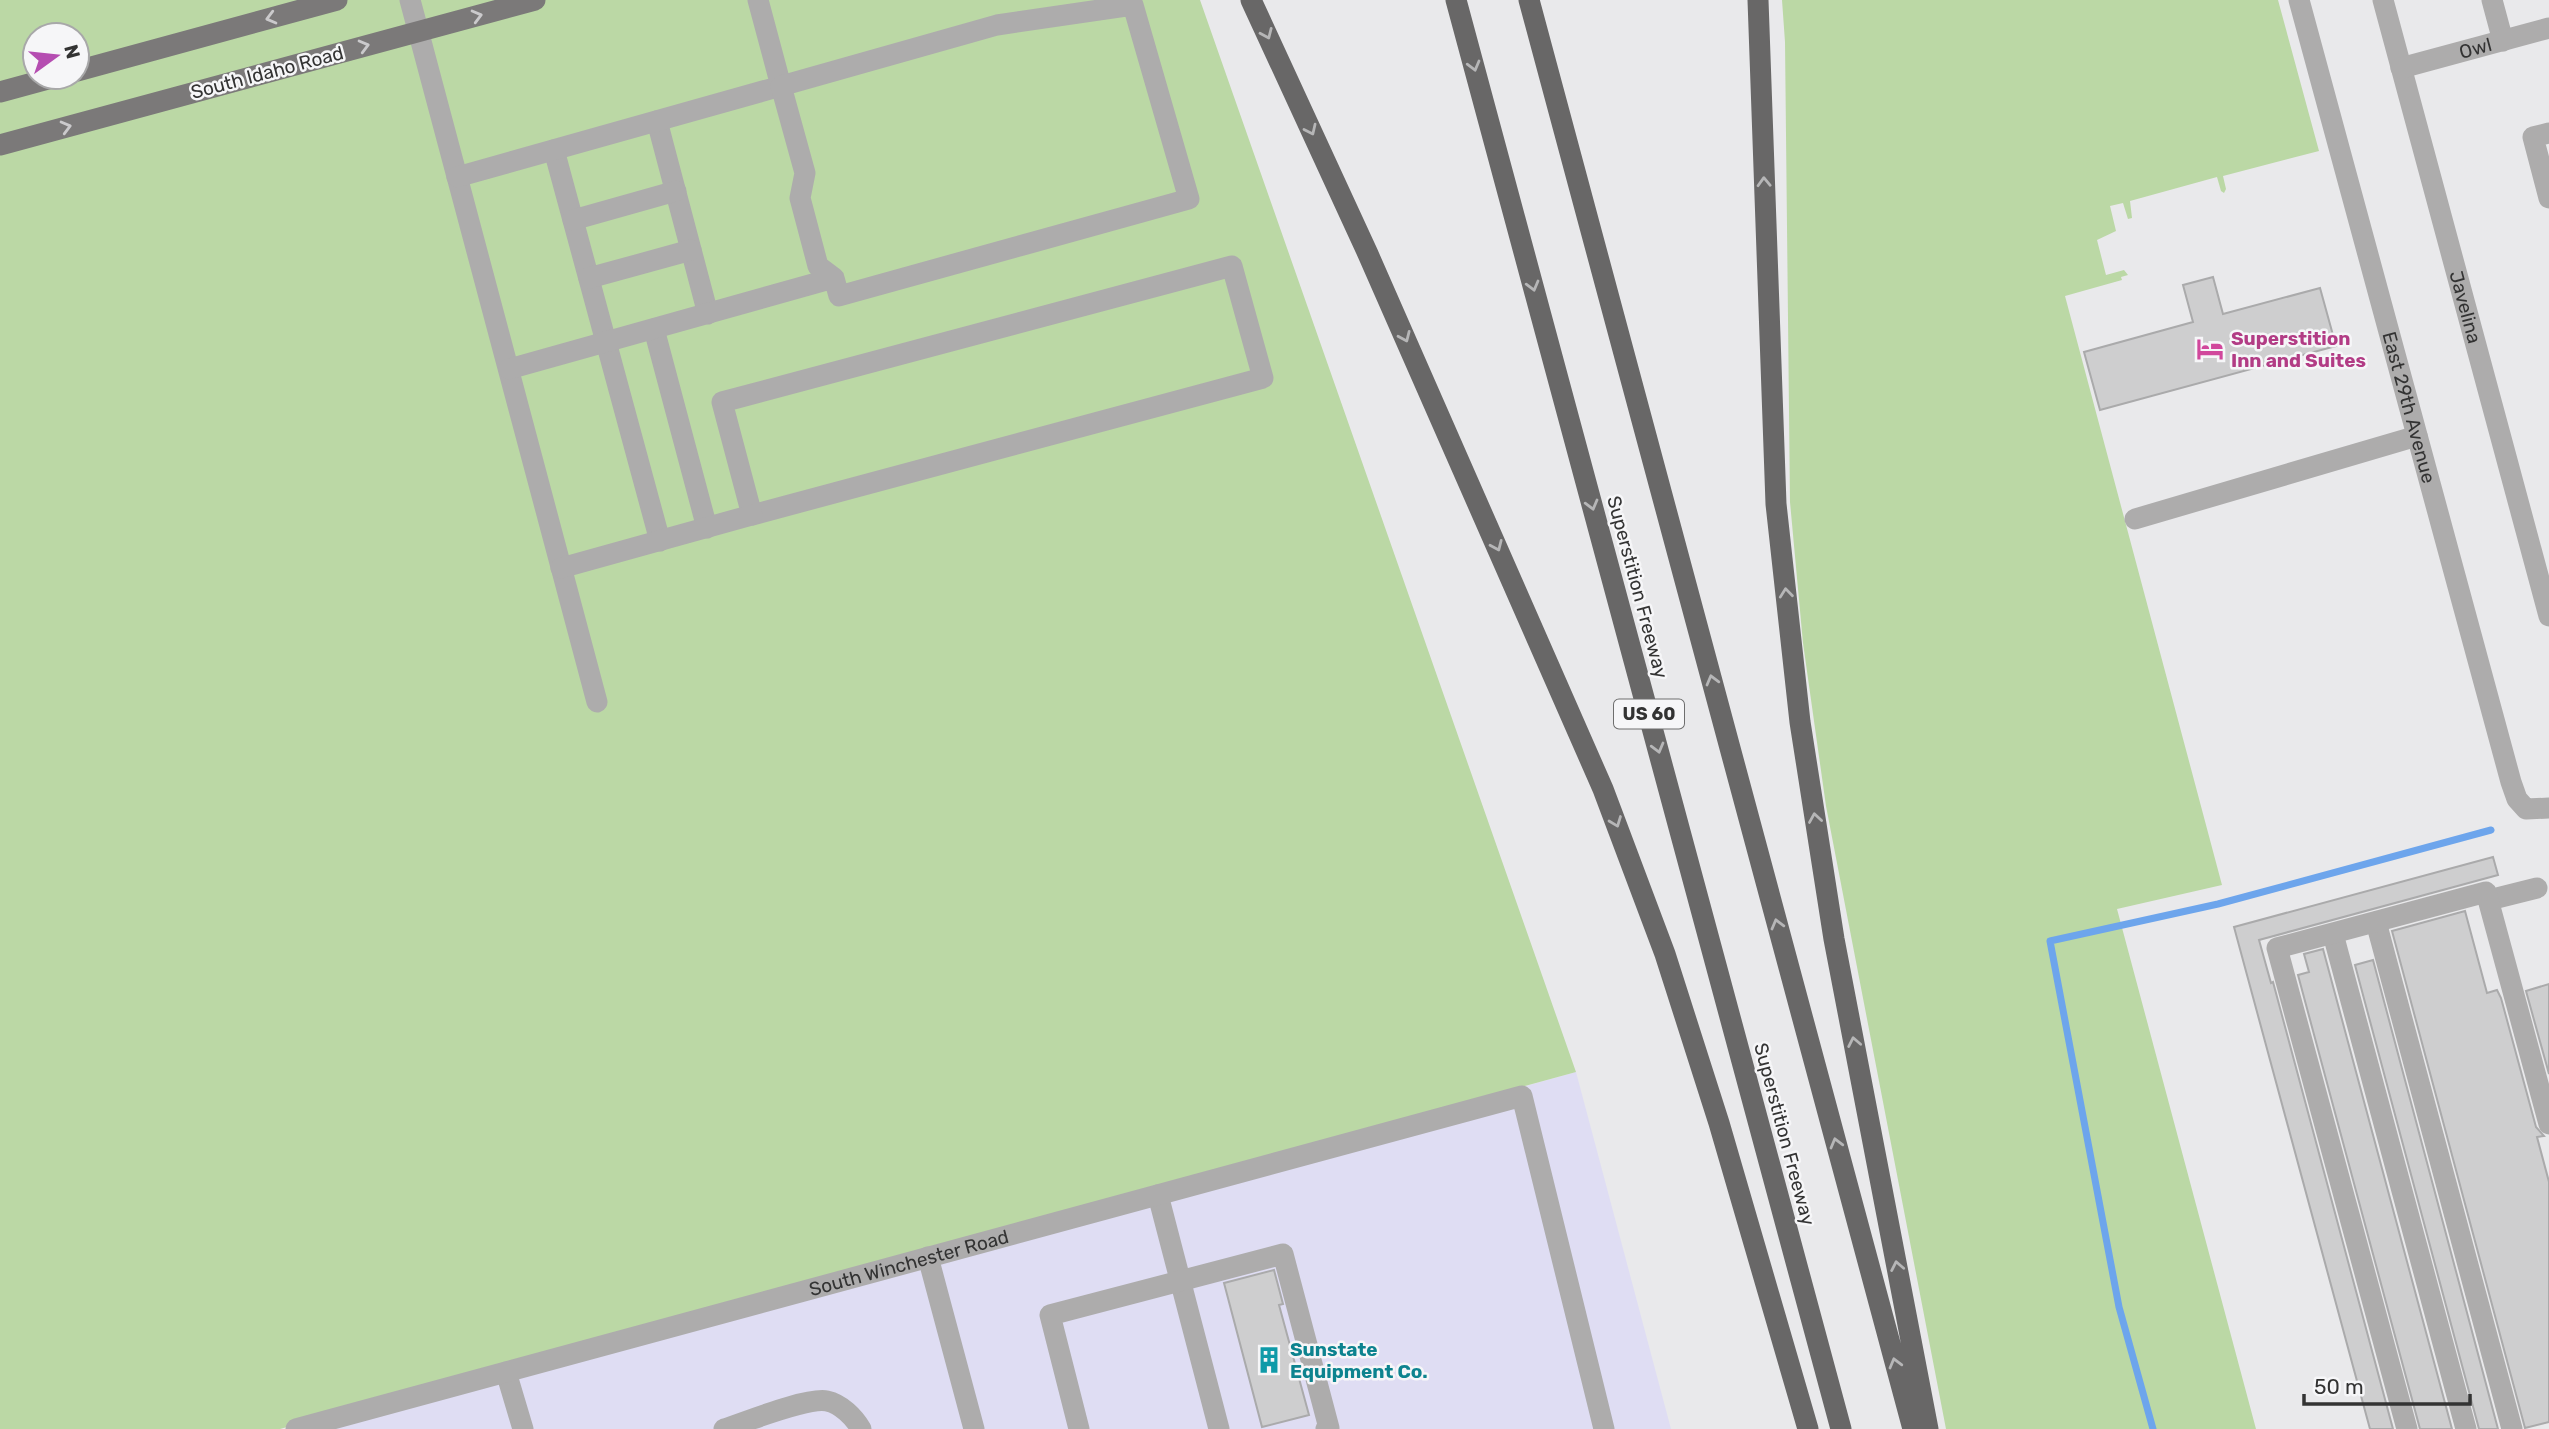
<svg xmlns="http://www.w3.org/2000/svg" width="2549" height="1429" font-family="Rubik,sans-serif">
<style>
.industrial{fill:#dfddf3}
.green{fill:#bbd8a5;fill-rule:evenodd}
.lines{fill:none;stroke-linecap:round;stroke-linejoin:round}
.stream{stroke:#6da5ec;stroke-width:7}
.building{fill:#cececf;stroke:#aaaaab;stroke-width:2}
.minor{stroke:#adacac;stroke-width:21}
.major{stroke:#7b7979;stroke-width:21}
.highway{stroke:#686767;stroke-width:21}
.oneway{stroke:#cbcacc}
.oneway2{stroke:#b6b6b7}
.labels{text-anchor:middle;stroke-width:5;stroke-linejoin:round;paint-order:stroke}
.shield{fill:#f6f6f8;stroke:#6e6e6e;stroke-width:2}
.shield-label{font-size:18px;font-weight:bold;fill:#333}
.street-label{font-size:19px;fill:#333;stroke:#f6f6f8}
.hotel-label{font-size:19px;font-weight:bold;fill:#b23c85;stroke:#f6f6f8;text-anchor:start}
.culture-label{font-size:19px;font-weight:bold;fill:#0d838f;stroke:#f6f6f8;text-anchor:start}
</style>
<rect width="100%" height="100%" fill="#e9e9eb"/>
<path class="industrial" d="M1576,1072L1671,1429H303Z"/>
<path class="green" d="M0,0H1200L1576,1072L280,1429H0ZM35,35H77V77H35Z
M1782,0H2278L2319,151L2223,176L2226,189L2224,193L2221,191L2217,177L2130,201L2132,218L2128,219L2123,203L2110,206L2116,231L2097,240L2106,275L2124,270L2128,275L2121,277L2122,280L2065,296L2222,885L2117,909L2256,1429H1946L1826,806L1803,643L1790,502L1785,42Z"/>
<g class="lines">
<path class="stream" d="M2153,1429L2119,1307L2050,941L2218,904L2491,830"/>
</g>
<path class="building" d="M2213,277L2223,314L2320,288L2336,346L2100,410L2084,352L2193,322L2183,285Z
M2493,857L2498,875L2259,940L2271,983L2273,982L2393,1429H2370L2234,927Z
M2465,911L2487,993L2497,990L2501,998L2536,1127L2544,1136L2537,1137L2549,1182V1422L2525,1428L2392,931Z
M2323,949L2452,1429H2420L2298,975L2309,972L2304,954Z
M2373,960L2498,1429H2479L2355,965Z
M2549,984V1074L2526,991Z
M1274,1270L1283,1304L1279,1305L1309,1415L1262,1427L1224,1283Z"/>
<g class="lines">
<g class="minor">
<path d="M410,0L597,702"/>
<path id="s1" d="M2299,0L2511,782L2517,799L2526,809L2549,808"/>
<path id="s2" d="M2383,0L2549,616"/>
<path d="M2492,0L2503,41"/>
<path id="s3" d="M2401,68L2549,28"/>
<path d="M657,121L708,314"/>
<path d="M2549,133L2533,137L2549,198"/>
<path d="M554,150L660,541"/>
<path d="M457,177L781,86L758,0"/>
<path d="M573,220L676,191"/>
<path d="M1232,266L1263,378L752,515L722,402Z"/>
<path d="M589,278L691,250"/>
<path d="M654,329L707,528"/>
<path d="M509,369L834,278L839,296L1189,199L1133,5L997,25L781,86L805,173L800,198L818,266L834,278"/>
<path d="M2135,519L2417,436"/>
<path d="M561,568L752,515"/>
<path d="M2489,900L2537,888"/>
<path d="M2376,922L2512,1429"/>
<path d="M2333,934L2466,1429"/>
<path d="M1158,1195L1219,1429"/>
<path d="M928,1257L974,1429"/>
<path d="M506,1372L523,1429"/>
<path id="s4" d="M296,1429L1522,1096L1604,1429"/>
<path d="M724,1429C746,1422 807,1397 827,1401C841,1404 854,1417 861,1429"/>
<path d="M1079,1429L1050,1315L1283,1254L1329,1428L1326,1429"/>
<path d="M2407,1429L2277,948L2486,892L2549,1124"/>
</g>
<path class="major" d="M77,71L337,0
M0,92L55,77
M0,145L535,0"/>
<path class="highway" d="M1251,0L1368,254L1603,789L1665,954L1719,1123L1808,1429
M1456,0L1841,1429
M1529,0L1913,1429
M1758,0L1776,504L1800,722L1834,939L1928,1429"/>
</g>
<defs><path id="oneway-chevron" d="M-2-3.5L2.5 0L-2 3.5" fill="none" stroke-width="1.6" stroke-linecap="round" stroke-linejoin="round" transform="scale(1.75)"/></defs>
<g class="oneway">
<use href="#oneway-chevron" transform="translate(477 16) rotate(-15)"/>
<use href="#oneway-chevron" transform="translate(271 18) rotate(165)"/>
<use href="#oneway-chevron" transform="translate(364 46) rotate(-15)"/>
<use href="#oneway-chevron" transform="translate(66 127) rotate(-15)"/>
</g>
<g class="oneway2">
<use href="#oneway-chevron" transform="translate(1267 34) rotate(66)"/>
<use href="#oneway-chevron" transform="translate(1474 66) rotate(75)"/>
<use href="#oneway-chevron" transform="translate(1311 130) rotate(65)"/>
<use href="#oneway-chevron" transform="translate(1764 182) rotate(-92)"/>
<use href="#oneway-chevron" transform="translate(1533 286) rotate(75)"/>
<use href="#oneway-chevron" transform="translate(1405 337) rotate(66)"/>
<use href="#oneway-chevron" transform="translate(1592 505) rotate(75)"/>
<use href="#oneway-chevron" transform="translate(1497 546) rotate(66)"/>
<use href="#oneway-chevron" transform="translate(1786 593) rotate(-96)"/>
<use href="#oneway-chevron" transform="translate(1712 680) rotate(-105)"/>
<use href="#oneway-chevron" transform="translate(1658 748) rotate(75)"/>
<use href="#oneway-chevron" transform="translate(1815 818) rotate(-99)"/>
<use href="#oneway-chevron" transform="translate(1616 822) rotate(69)"/>
<use href="#oneway-chevron" transform="translate(1777 924) rotate(-105)"/>
<use href="#oneway-chevron" transform="translate(1854 1042) rotate(-101)"/>
<use href="#oneway-chevron" transform="translate(1836 1143) rotate(-105)"/>
<use href="#oneway-chevron" transform="translate(1897 1266) rotate(-101)"/>
<use href="#oneway-chevron" transform="translate(1895 1363) rotate(-105)"/>
</g>
<defs>
<symbol id="hotel-bare" viewBox="-9 -9 18 18"><path d="M-6-4.5h1.5V1H6V5H4.5V3h-9V5H-6ZM-4 0a1.8 1.8 0 1 1 3.6 0ZM.5 0V-2.5h3Q6-2.5 6 0Z" fill="#d1479c" stroke="#f6f6f8" stroke-width="2.5" paint-order="stroke"/></symbol>
<symbol id="building-bare" viewBox="-9 -9 18 18"><path d="M-4-6H4V6H1V3H-1V6H-4ZM-2.5-4.3h1.7v1.8h-1.7ZM.8-4.3h1.7v1.8H.8ZM-2.5-1h1.7V.8h-1.7ZM.8-1h1.7V.8H.8Z" fill="#0f9aa8" stroke="#f6f6f8" stroke-width="2.5" paint-order="stroke"/></symbol>
</defs>
<g fill-rule="evenodd">
<use href="#hotel-bare" x="2191" y="330" width="38" height="38"/>
<use href="#building-bare" x="1250" y="1341" width="38" height="38"/>
</g>
<g class="labels">
<rect class="shield" x="1614" y="699.5" width="70" height="29" rx="5"/>
<g class="shield-label">
<text x="1649" y="720">US 60</text>
</g>
<g class="street-label">
<text dy="7" stroke="none"><textPath href="#s3" startOffset="77">Owl</textPath></text>
<text transform="translate(267 72) rotate(-15)" y="7">South Idaho Road</text>
<text dy="7" stroke="none"><textPath href="#s2" startOffset="318">Javelina</textPath></text>
<text dy="7" stroke="none"><textPath href="#s1" startOffset="422">East 29th Avenue</textPath></text>
<text transform="translate(1638 587) rotate(75)" y="7">Superstition Freeway</text>
<text transform="translate(1785 1134) rotate(75)" y="7">Superstition Freeway</text>
<text dy="7" stroke="none"><textPath href="#s4" startOffset="635">South Winchester Road</textPath></text>
</g>
<g class="hotel-label">
<text x="2231" y="345">Superstition<tspan x="2231" dy="22">Inn and Suites</tspan></text>
</g>
<g class="culture-label">
<text x="1290" y="1356">Sunstate<tspan x="1290" dy="22">Equipment Co.</tspan></text>
</g>
</g>
<g transform="translate(56 56) rotate(75)"><circle r="33" fill="#f6f6f8" stroke="#a8a8a9" stroke-width="2"/>
<path d="M0-5L12 26L0 18L-12 26Z" fill="#b54db1"/>
<text y="-10" font-size="19" font-weight="bold" text-anchor="middle" fill="#333333">N</text>
</g>
<path d="M2304 1394v10h166v-10" fill="none" stroke="#333333" stroke-width="3.5"/>
<text x="2314" y="1394" font-size="21" fill="#333333" stroke="#f6f6f8" stroke-width="5" paint-order="stroke">50 m</text>
</svg>
